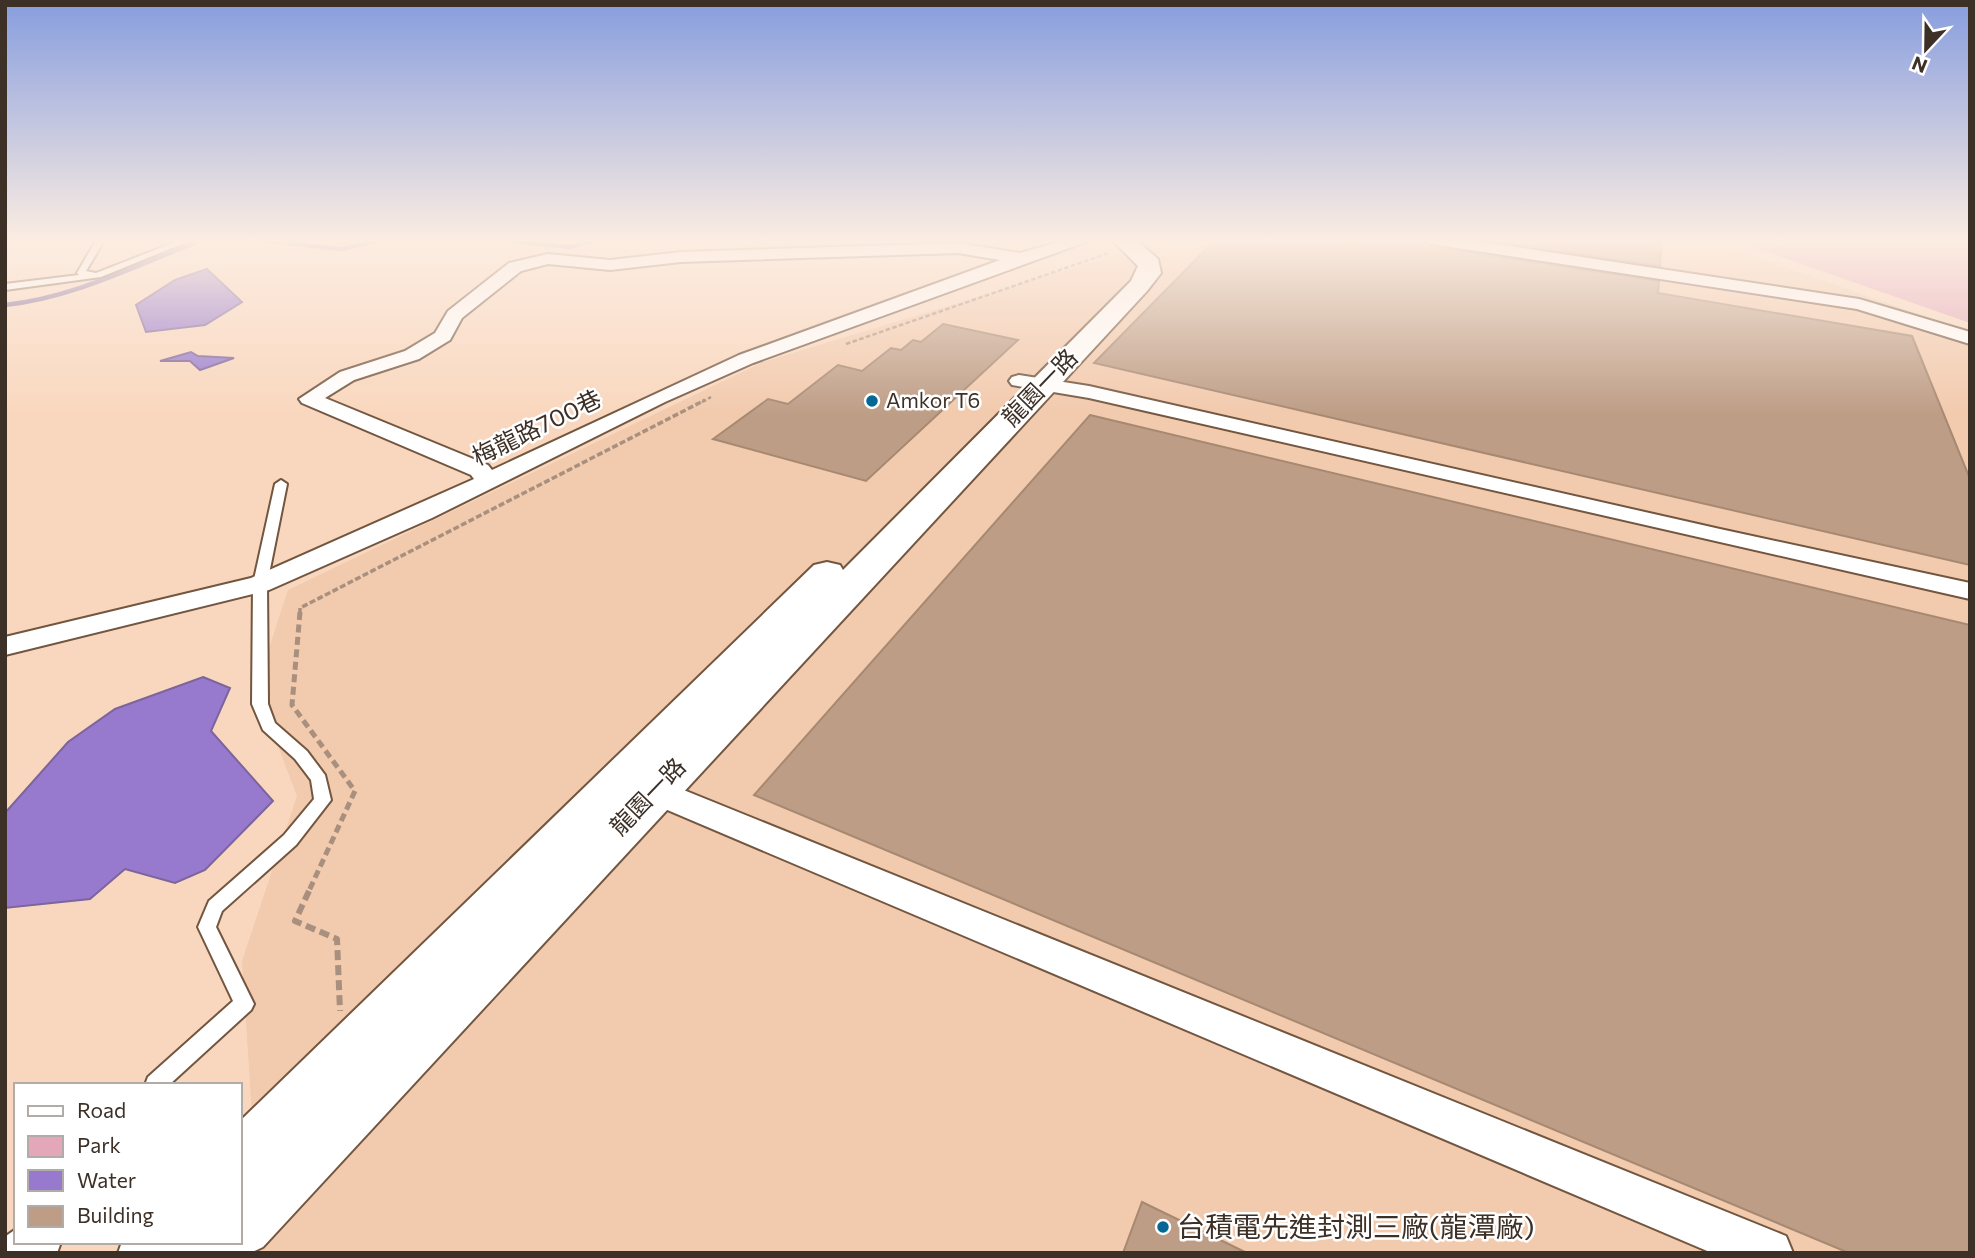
<svg xmlns="http://www.w3.org/2000/svg" width="1975" height="1258" font-family="Commissioner,'Noto Sans TC',sans-serif">
<style>
.built{fill:#f2caad}
.green{fill:#e4a7ba}
.water{fill:#977ace;stroke:#7c649c;stroke-width:2}
.lines{fill:none;stroke-linecap:round;stroke-linejoin:round}
.stream{stroke:#7c649c;stroke-width:4.5}
.building{fill:#bd9d86;stroke:#a78871;stroke-width:2}
.lane-casing{stroke:#725640;stroke-width:4}
.street-casing{stroke:#725640;stroke-width:4}
.secondary-casing{stroke:#725640;stroke-width:4}
.path-far3{stroke:#a9907e;stroke-width:2.5;stroke-dasharray:4.5 2.5;stroke-linecap:butt}
.path-far2{stroke:#a9907e;stroke-width:3.5;stroke-dasharray:6 2.5;stroke-linecap:butt}
.path-far1{stroke:#a9907e;stroke-width:5;stroke-dasharray:8 4.5;stroke-linecap:butt}
.path{stroke:#a9907e;stroke-width:6;stroke-dasharray:10 5;stroke-linecap:butt}
.lane{fill:#fff;fill-rule:evenodd}
.street{fill:#fff;fill-rule:evenodd}
.secondary{fill:#fff;fill-rule:evenodd}
.poi-dot{fill:#046796;stroke:#fff;stroke-width:2.5}
.labels{text-anchor:middle;stroke-width:5;stroke-linejoin:round;paint-order:stroke}
.far-poi-label{font-size:21px;fill:#3d3026;stroke:#fff;text-anchor:start}
.street-label{font-size:24px;fill:#3d3026;stroke:#fff}
.near-poi-label{font-size:28px;fill:#3d3026;stroke:#fff;text-anchor:start}
</style>
<rect width="100%" height="100%" fill="#f9d7be"/>
<path class="built" d="M1169,239H1704L1970,332V1253H215L240,1242V1225L258,1205L242,961L297,796L256,688L288,590L763,362Z"/>
<path class="green" d="M1730,239H1970V323Z"/>
<path class="water" d="M207,269L242,302L205,325L146,332L136,305L175,280Z
M191,352L198,356L234,358L200,370L190,361H160Z
M203,677L230,688L211,731L273,801L205,870L175,883L125,869L90,899L5,908V813L68,742L115,709Z"/>
<g class="lines">
<path class="stream" d="M251,239L342,249L383,239
M495,239L570,247L598,239
M5,305C77,297 138,264 205,239"/>
</g>
<path class="building" d="M1216,239H1331L1358,244L1359,239H1421L1431,247L1659,281L1658,293L1912,336L1970,479V565L1094,363Z
M1481,239H1661L1660,266Z
M943,324L1018,340L866,481L713,439L768,399L788,404L838,365L862,371L891,348L901,350L913,340L921,342Z
M1090,415L1970,625V1253H1849L754,795Z
M1142,1202L1247,1253H1123Z"/>
<g class="lines">
<defs>
<path id="lane" d="M97,239H105L86,271L96,273L183,239H194L101,277L5,290V284L79,275L77,273Z
M328,239H353C348,243 333,243 328,239Z
M281,480L287,484L267,584L268,704L275,723L307,751L325,775L331,800L296,845L222,911L216,927L254,1004L251,1010L169,1085H145L148,1077L233,1001L198,927L209,901L284,835L314,799L311,780L295,759L263,730L252,704L253,584L275,484Z"/>
<path id="street" d="M1069,239H1094L753,363L665,402L432,518L269,590L5,655V637L251,578L474,479L471,475L302,403L299,399L340,372L405,351L435,333L448,311L509,263L548,254L610,260L681,252L958,243L1020,253ZM958,253L1000,260L739,355L492,470L488,465L325,398L354,380L419,359L450,340L462,318L521,271L548,264L610,270L681,262Z
M1423,239H1463L1859,299L1970,332V344L1857,309L1431,244Z
M1019,375L1089,386L1720,529L1970,583V599L1089,398L1012,385L1009,381L1012,377Z
M644,774L1786,1236L1793,1253H1712L632,795L628,786L632,777Z
M16,1229V1242H61L57,1253H5L6,1236Z"/>
<path id="secondary" d="M1111,239H1135L1158,259L1161,273L1147,291L263,1247L250,1253H118L122,1242H240V1121L814,565L827,562L840,565L843,570L1131,281L1138,266Z"/>
</defs>
<use href="#lane" class="lane-casing"/>
<use href="#street" class="street-casing"/>
<use href="#secondary" class="secondary-casing"/>
<path class="path-far3" d="M846,344L1109,253
M702,402L711,397"/>
<path class="path-far2" d="M300,614V608L705,400"/>
<path class="path-far1" d="M300,612L292,705L355,791L308,893"/>
<path class="path" d="M309,891L295,921L337,939L340,1011"/>
<use href="#lane" class="lane"/>
<use href="#street" class="street"/>
<use href="#secondary" class="secondary"/>
</g>
<linearGradient id="sky" x2="0" y2="1"><stop stop-color="#879dde"/><stop offset="0.58" stop-color="#fcede2"/><stop offset="1" stop-color="#fcede2" stop-opacity="0"/></linearGradient>
<rect width="1975" height="415" fill="url(#sky)"/>
<g class="poi-dot">
<circle cx="872" cy="401" r="7"/>
<circle cx="1163" cy="1227" r="7"/>
</g>
<g class="labels">
<g class="far-poi-label">
<text x="886" y="408">Amkor T6</text>
</g>
<g class="street-label">
<text transform="translate(1040 388) rotate(-46)" y="8">龍園一路</text>
<text transform="translate(537 428) rotate(-26)" y="8">梅龍路700巷</text>
<text transform="translate(648 797) rotate(-46)" y="8">龍園一路</text>
</g>
<g class="near-poi-label">
<text x="1177" y="1237">台積電先進封測三廠(龍潭廠)</text>
</g>
</g>
<rect width="1975" height="1258" fill="none" stroke="#3d3026" stroke-width="14"/>
<rect x="14" y="1083" width="228" height="161" fill="#ffffff" stroke="#b1aca8" stroke-width="2"/>
<rect x="28" y="1106" width="35" height="10" fill="#ffffff" stroke="#b1aca8" stroke-width="2"/>
<text x="77" y="1118" font-size="21" fill="#3d3026">Road</text>
<rect x="28" y="1136" width="35" height="21" fill="#e4a7ba" stroke="#b1aca8" stroke-width="2"/>
<text x="77" y="1153" font-size="21" fill="#3d3026">Park</text>
<rect x="28" y="1170" width="35" height="21" fill="#977ace" stroke="#b1aca8" stroke-width="2"/>
<text x="77" y="1188" font-size="21" fill="#3d3026">Water</text>
<rect x="28" y="1206" width="35" height="21" fill="#bd9d86" stroke="#b1aca8" stroke-width="2"/>
<text x="77" y="1223" font-size="21" fill="#3d3026">Building</text>
<g transform="translate(1926 49) rotate(202)" stroke="#ffffff" stroke-width="5" paint-order="stroke">
<path d="M0-5L12 26L0 18L-12 26Z" fill="#3d3026"/>
<text y="-10" font-size="19" font-weight="bold" text-anchor="middle" fill="#3d3026">N</text>
</g>
</svg>
